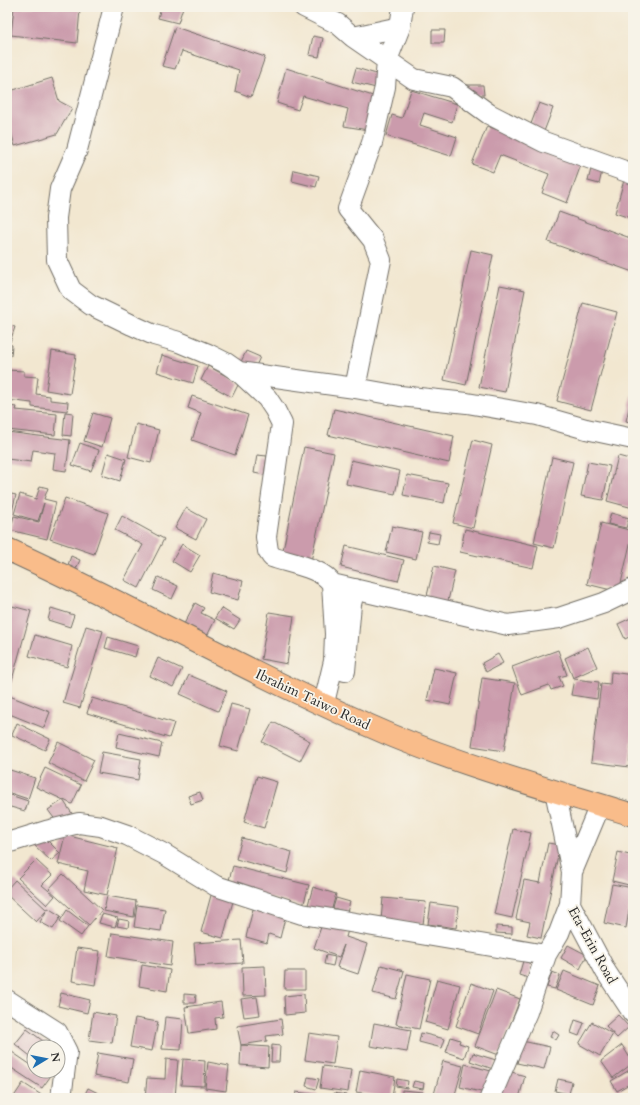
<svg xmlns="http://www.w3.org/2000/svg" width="640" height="1105" font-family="Cardo,serif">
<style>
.building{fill:#cb9bac}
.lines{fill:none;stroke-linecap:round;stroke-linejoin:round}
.minor-casing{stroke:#716d65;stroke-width:22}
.major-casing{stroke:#716d65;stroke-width:24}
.minor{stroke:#fff;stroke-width:20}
.major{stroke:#f9bc8a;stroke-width:22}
.labels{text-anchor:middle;stroke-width:3.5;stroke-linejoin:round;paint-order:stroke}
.street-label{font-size:14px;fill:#2b2b2b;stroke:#f7f3e8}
</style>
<rect width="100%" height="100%" fill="#f7f3e8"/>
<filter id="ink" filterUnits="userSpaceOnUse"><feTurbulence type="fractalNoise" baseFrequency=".025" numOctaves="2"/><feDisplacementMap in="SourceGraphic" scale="8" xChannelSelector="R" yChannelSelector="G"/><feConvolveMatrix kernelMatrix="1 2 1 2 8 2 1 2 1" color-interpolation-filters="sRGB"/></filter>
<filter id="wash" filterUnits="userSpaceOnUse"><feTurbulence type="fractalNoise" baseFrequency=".012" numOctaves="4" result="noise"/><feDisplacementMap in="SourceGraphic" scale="16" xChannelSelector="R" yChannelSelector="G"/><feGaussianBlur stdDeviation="0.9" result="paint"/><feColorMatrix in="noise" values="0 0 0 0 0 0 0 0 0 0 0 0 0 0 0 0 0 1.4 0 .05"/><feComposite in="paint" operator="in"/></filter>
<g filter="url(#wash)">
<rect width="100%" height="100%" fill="#f2e7d0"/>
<g id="blocks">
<path class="building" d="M14,7H54L80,10L77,43L11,35Z
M161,7H183L178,23L158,18Z
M175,27L265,57L251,97L235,91L239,70L182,51L175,69L162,66Z
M432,30H445L444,43H432Z
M313,36L323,38L319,57L309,55Z
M286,68L376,97L368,130L344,126L348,109L303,96L298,110L277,103Z
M356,68L383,76L380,89L352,82Z
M52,78L59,101L72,108L57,134L15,146L7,118V92Z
M467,85H483L484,95H467Z
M411,90L457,104L452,122L424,113L420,125L457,137L451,156L386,136L392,115L402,118Z
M539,103L553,108L543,134L529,129Z
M487,126L582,162L567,203L542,193L549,174L500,155L493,172L472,164Z
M592,165L603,167L599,184L588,181Z
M294,170L319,176L316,187L292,181Z
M624,180L633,182V219L615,213Z
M559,212L633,239V272L548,242Z
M471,250L493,255L466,385L444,380Z
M500,285L525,290L505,392L479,387Z
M583,303L617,312L591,410L557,401Z
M7,325L15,327L10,342L7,341Z
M7,344L12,345L11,356L7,355Z
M52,351L76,355L70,394L46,390Z
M246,351L260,357L255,368L241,362Z
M162,355L198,366L193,383L157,372Z
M208,366L239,383L232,397L201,380Z
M7,370L24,371V376L38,377L36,394L50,396V400L68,402L67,411L32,407V403L7,400Z
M632,395H633V423L626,421Z
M192,396L248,415L235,455L192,440L201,413L188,408Z
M7,406L17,407L16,410L57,414L55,435L7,430Z
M334,409L454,436L449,463L328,435Z
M65,412L73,413L71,436L63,435Z
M93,413L110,418L102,447L84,441Z
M136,424L159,430L151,463L128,457Z
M7,432L70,440L66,471L53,469L55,453L33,450L31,462L7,459Z
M473,440L492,445L473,528L453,523Z
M80,443L99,450L91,471L72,465Z
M304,447L334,453L310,566L281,560Z
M108,453L126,459L120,481L102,475Z
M257,455L267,456L264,475L254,473Z
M618,456L633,460V508L607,501Z
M552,457L573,462L554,548L534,543Z
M351,460L400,471L395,494L346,484Z
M588,462L610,466L603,500L581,496Z
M407,475L448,483L444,503L403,495Z
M40,486L48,488L44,499L56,502L47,539L10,530L14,516L39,522L44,503L38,521L14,514L20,494L36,499Z
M7,493L16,495L8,528H7Z
M65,498L108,513L94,554L50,539Z
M186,508L206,519L196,539L175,528Z
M611,513L629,518L626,528L608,524Z
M122,516L164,539L139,588L124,580L143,545L115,530Z
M601,523L633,531L619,592L587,584Z
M392,526L422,532L416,559L386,552Z
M465,529L538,546L533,568L460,552Z
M429,532L440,534L438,544L427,542Z
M182,544L200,555L190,572L172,561Z
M346,546L404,560L398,581L341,567Z
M71,556L80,560L75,571L67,568Z
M434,566L455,571L447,605L426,600Z
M213,573L243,581L238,600L209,592Z
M158,577L178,586L172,599L153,590Z
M195,603L204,608L201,613L215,620L206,638L183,626Z
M12,606L31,611L9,691L7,690V623Z
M51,608L74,615L70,627L48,620Z
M221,608L240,620L234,629L215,618Z
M269,612L294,616L287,664L261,659Z
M633,617V635L625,639L618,624Z
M86,626L103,631L80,708L63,703Z
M35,635L72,646L67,667L29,656Z
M108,637L138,646L135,657L105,648Z
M588,647L597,667L573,678L565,658Z
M558,650L567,675L559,677L563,686L551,690L549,685L522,695L512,667Z
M498,654L503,663L486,672L482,663Z
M158,658L182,669L173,687L150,676Z
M434,668L457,673L450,705L427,700Z
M611,672L633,675L631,689L633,690V732L629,767L591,762L601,684L610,685Z
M189,675L227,691L218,711L180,694Z
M482,678L515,683L504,751L472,746Z
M574,679L599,682L597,699L571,695Z
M7,695L50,712L44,728L7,713Z
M92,698L174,723L169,738L87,713Z
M231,704L250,709L238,751L220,746Z
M273,722L310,741L300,761L262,742Z
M17,723L50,739L45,750L12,735Z
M119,733L162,743L159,757L116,747Z
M58,742L94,760L84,781L48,763Z
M102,752L141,759L138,780L98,773Z
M45,768L81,785L72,804L36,787Z
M7,769L35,778L28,799L7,792Z
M257,776L277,782L264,828L244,822Z
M200,792L203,800L191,804L188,796Z
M7,794L28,801L25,811L7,806Z
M63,800L73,815L59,825L48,810Z
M513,829L531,833L512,918L494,914Z
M42,835L60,853L51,861L33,844Z
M65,835L118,848L107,895L84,890L88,871L58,864Z
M242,838L292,852L287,873L236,859Z
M548,843L560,845L541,938L527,935L530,922L516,919L524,880L540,883Z
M618,852L633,856V886L612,881Z
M36,860L52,875L42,885L55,896L47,905L18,878Z
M233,866L309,885L303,906L227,887Z
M63,874L102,910L89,925L49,889Z
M15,880L47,910L36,922L7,895V889Z
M612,884L633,888L626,928L604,923Z
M313,887L336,894L330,915L307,908Z
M213,888L235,894L223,938L201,932Z
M107,896L136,901L134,917L104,911Z
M336,898L350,902L347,912L333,908Z
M383,898L426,902L423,924L381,920Z
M431,903L459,907L456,928L428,924Z
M137,905L165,909L161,931L134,927Z
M48,908L61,916L53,929L40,922Z
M253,909L285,918L280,938L269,934L267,943L246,937Z
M67,910L88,926L81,936L60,921Z
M102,914L118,918L115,927L99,923Z
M119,919L129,921L128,928L117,926Z
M323,921L348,930L346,937L367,944L358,974L337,967L344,945L339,957L314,948Z
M496,926L512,927V934L496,933Z
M112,933L173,942L170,966L108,956Z
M241,940L243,963L196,966L194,943Z
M568,945L587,955L580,969L561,958Z
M77,948L100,951L95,985L72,981Z
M326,955L335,957L333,966L324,964Z
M523,961L532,964L528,978L519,975Z
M142,965L170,970L167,991L139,986Z
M381,965L404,971L396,999L373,993Z
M265,966L266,995L243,996L242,967Z
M285,971H305V989H284Z
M564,971L600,986L593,1005L556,990Z
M552,972L560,975L555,989L547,987Z
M407,974L430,979L419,1029L396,1024Z
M437,979L460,985L448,1029L425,1022Z
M471,983L493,991L478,1034L456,1026Z
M496,990L520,999L499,1055L475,1046Z
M61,993L90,1000L87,1013L58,1006Z
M184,994L196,995L195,1003H184Z
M304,994L305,1013L285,1015L284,996Z
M257,997L260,1015L244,1017L241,999Z
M221,1002L223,1017L215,1018L216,1029L189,1033L185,1007Z
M93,1012L116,1016L112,1043L89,1040Z
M618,1015L629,1027L617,1038L606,1026Z
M165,1017L183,1019L181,1050L162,1049Z
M135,1018L158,1022L152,1051L130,1047Z
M281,1019L283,1034L266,1036L267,1041L241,1045L269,1047L268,1067L240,1065L241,1045L237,1026Z
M575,1020L584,1023L579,1036L571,1033Z
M592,1022L613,1034L600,1056L579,1044Z
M374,1023L411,1030L407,1052L370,1046Z
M27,1029L51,1047H34V1059L15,1044Z
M553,1031L559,1035L556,1040L550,1037Z
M309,1033L337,1037L333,1064L305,1060Z
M421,1033L445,1039L442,1048L419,1042Z
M451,1037L460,1040L459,1043L468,1046L464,1058L446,1052Z
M522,1041L550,1047L544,1069L517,1063Z
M272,1045L280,1046L279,1062H271Z
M622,1045L633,1063L613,1078L601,1061Z
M12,1052L34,1067V1071H40L50,1077L42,1088L7,1065V1059Z
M98,1053L133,1059L129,1082L94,1076Z
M473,1053L496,1060L493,1069L470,1061Z
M166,1059L178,1060L175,1098H145L147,1078L165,1079Z
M183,1059L205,1061L204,1086L181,1085Z
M443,1061L463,1066L454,1098H433Z
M208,1062L229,1066L226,1091L205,1088Z
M465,1064L491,1071L485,1093L460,1087Z
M323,1066L351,1070L348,1092L320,1088Z
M633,1068V1082L617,1091L611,1081Z
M360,1070L395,1077L392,1098L356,1092Z
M505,1070L525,1076L519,1098H509L498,1095Z
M308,1077L319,1079L316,1089L306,1086Z
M397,1079L408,1081L407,1088L396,1086Z
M558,1079L572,1082L569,1094L555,1091Z
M414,1081L424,1083L423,1089L412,1087Z
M23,1083L46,1098H13Z
M88,1088L108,1098H83Z
M402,1090L423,1092L422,1098H402Z
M296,1092L318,1095V1098H295Z
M334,1093L346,1095L345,1098H333Z
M633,1094V1098H615V1097Z"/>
</g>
</g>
<g filter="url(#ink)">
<use href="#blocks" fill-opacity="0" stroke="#716d65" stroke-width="1"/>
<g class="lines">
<defs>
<path id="minor" d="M114,7L77,150L60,189L56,218L57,260L71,290L91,305L132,325L154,335L179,342L208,354L226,363L239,372L267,398L275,410L282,424L266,537L268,551L272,557C289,563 323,568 332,584L335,634L334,661L324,703
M304,7L338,24L353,37L400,27
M353,37L414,79L452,87L489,114L544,142L633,174
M239,372L355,388L400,396L467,403L537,415L586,429L633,439
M355,388L381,260L373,240L348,209L372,143L385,87L387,60L400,27L403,7
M332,584L508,625L559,618L604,603L633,589
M345,671L351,604L355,589
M555,791L572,872
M600,805L572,872L570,904L606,972L633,1013
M7,843L46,831L79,823L101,826L127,835L164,854L216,886L302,914L546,955
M7,1000L57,1032L67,1052L61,1098
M490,1098L527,1012L546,955L559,933L570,904"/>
<path id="major" d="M7,549C137,608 261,680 393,736C471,768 552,790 633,815"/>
</defs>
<use href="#minor" class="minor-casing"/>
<use href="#major" class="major-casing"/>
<use href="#minor" class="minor"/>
<use href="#major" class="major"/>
</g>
</g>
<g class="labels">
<g class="street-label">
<text transform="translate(313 699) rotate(25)" y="5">Ibrahim Taiwo Road</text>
<text transform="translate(593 945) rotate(61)" y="5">Eta-Erin Road</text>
</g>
</g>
<rect width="640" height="1105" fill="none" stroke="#f7f3e8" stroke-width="24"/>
<g transform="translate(46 1059) rotate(80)"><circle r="19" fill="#f7f3e8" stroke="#a5a39c"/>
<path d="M0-3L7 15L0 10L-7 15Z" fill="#1f6fb2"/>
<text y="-6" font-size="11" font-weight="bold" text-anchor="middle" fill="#2b2b2b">N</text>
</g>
</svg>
